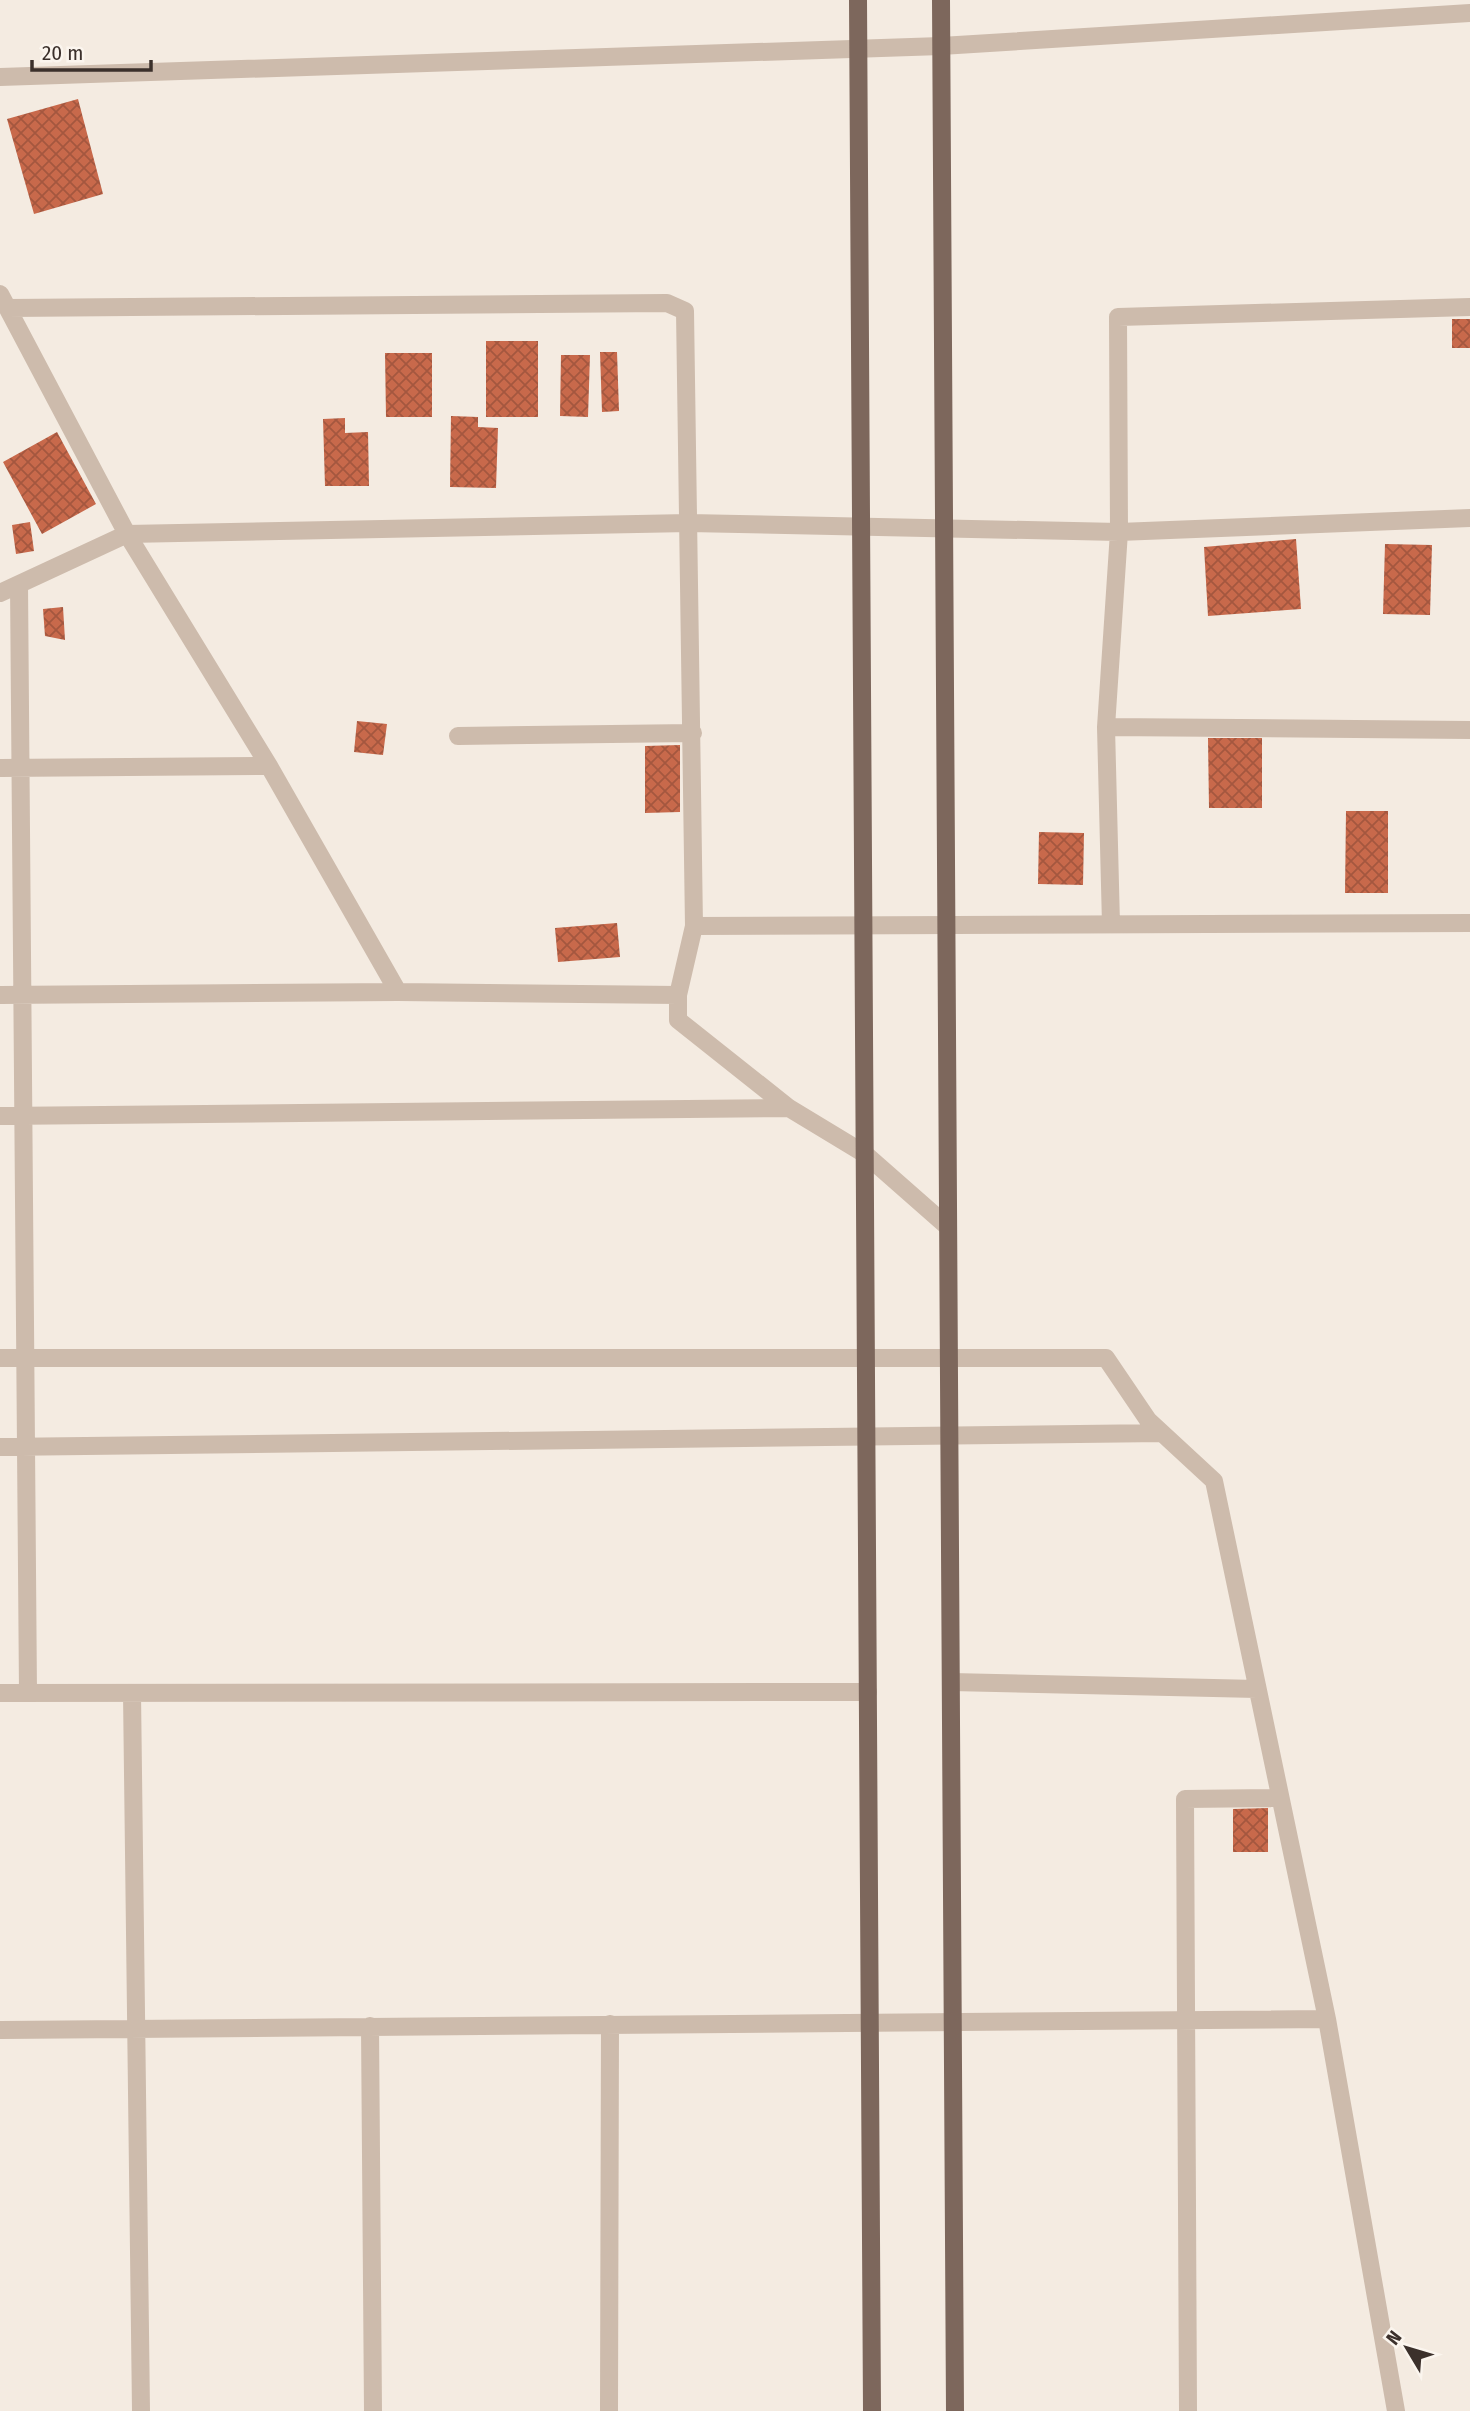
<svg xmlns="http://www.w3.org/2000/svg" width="1470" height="2411" font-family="'Fira Sans Condensed',sans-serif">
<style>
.building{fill:url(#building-cross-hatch)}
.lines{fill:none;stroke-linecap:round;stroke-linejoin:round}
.minor{stroke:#cdbbac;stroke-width:18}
.major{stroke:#7d675c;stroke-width:18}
</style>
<defs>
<pattern id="building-cross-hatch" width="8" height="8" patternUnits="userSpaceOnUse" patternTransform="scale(1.75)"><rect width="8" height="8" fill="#c8694b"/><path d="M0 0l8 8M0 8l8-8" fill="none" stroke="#a4573f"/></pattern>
</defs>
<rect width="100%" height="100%" fill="#f4ebe1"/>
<path class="building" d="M78,99L103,194L34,214L7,119Z
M1452,319H1470V348H1452Z
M486,341H538V417H486Z
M600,352H617L619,411L602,412Z
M385,353H432V417H386Z
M561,355H590L588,417L560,416Z
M451,416L478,417V427L498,428L496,488L450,487Z
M345,418V433L368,432L369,486H325L323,419Z
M57,432L96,504L42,534L3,462Z
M30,522L34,551L16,554L12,525Z
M1296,539L1301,609L1208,616L1204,547Z
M1385,544L1432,545L1430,615L1383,614Z
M63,607L65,640L45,636L43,609Z
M357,721L387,724L383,755L354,752Z
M1208,738H1262V808H1209Z
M680,745V812L645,813V746Z
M1346,811H1388V893H1345Z
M1039,832L1084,833L1083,885L1038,884Z
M617,923L620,957L558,962L555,928Z
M1268,1808V1852H1233V1809Z"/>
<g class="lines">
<path class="minor" d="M0,77L941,46L1470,13
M0,294L127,534L269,766L398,992
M8,308L667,303L685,311L694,926L678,995V1020L789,1108L865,1154L948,1227
M19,584L28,1693
M0,593L127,534L689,523L1119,532L1470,518
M1106,727L1470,730
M458,736L693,733
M0,768L269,766
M1111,924L1106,727L1119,532L1118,317L1470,307
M694,926L1470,923
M0,995L398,992L678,995
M0,1116L789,1108
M0,1358H1106L1148,1420L1214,1481L1327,2019L1396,2411
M0,1447L1162,1433
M951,1682L1257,1689
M0,1693L868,1692
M132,1693L141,2411
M370,2026L373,2411
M0,2030L1327,2019
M609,2411L610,2024
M1188,2411L1185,1799L1280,1798"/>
<path class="major" d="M858,0L872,2411
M941,0L955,2411"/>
</g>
<g transform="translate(1407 2348) rotate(308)" stroke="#fbf5ee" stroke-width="5" paint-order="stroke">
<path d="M0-5L12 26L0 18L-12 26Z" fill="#3b302b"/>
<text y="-10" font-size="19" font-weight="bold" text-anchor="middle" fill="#3b302b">N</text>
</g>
<path d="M32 60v10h119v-10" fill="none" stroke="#3b302b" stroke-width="3.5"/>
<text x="42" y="60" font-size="21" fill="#3b302b" stroke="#fbf5ee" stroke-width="5" paint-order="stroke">20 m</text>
</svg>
